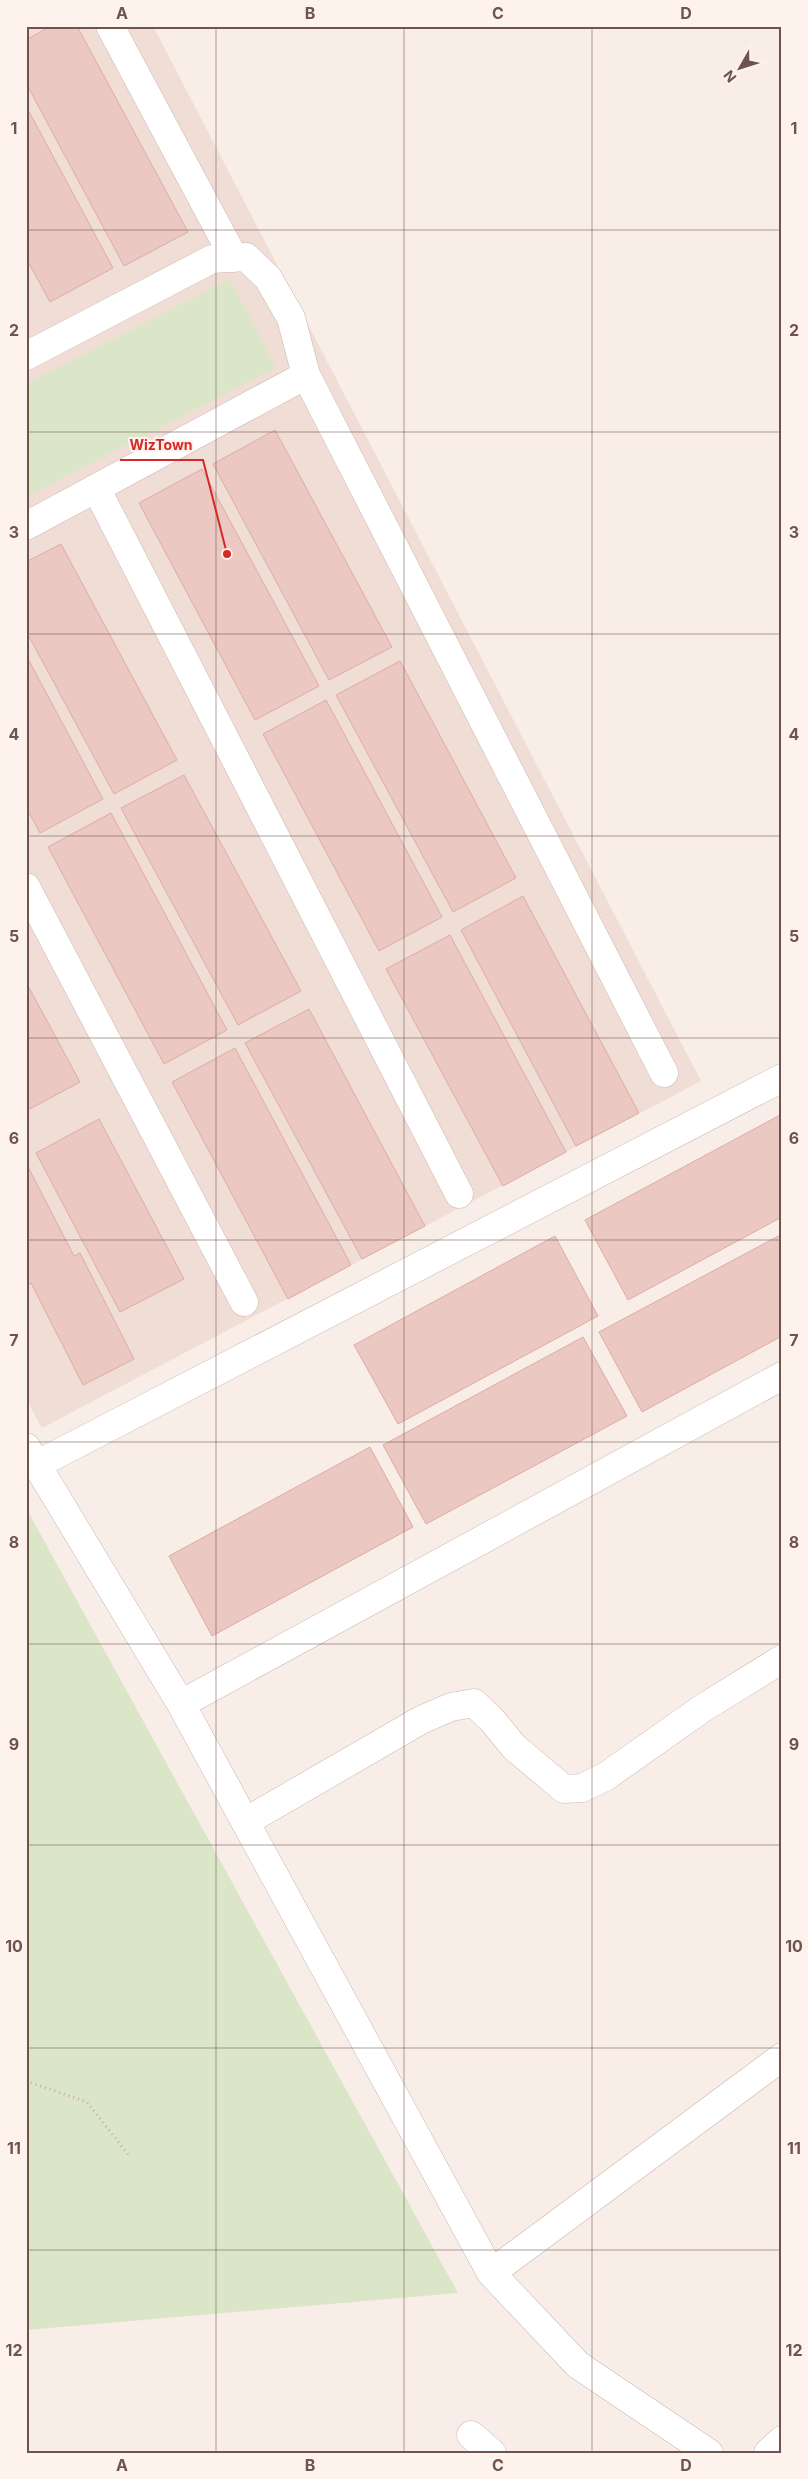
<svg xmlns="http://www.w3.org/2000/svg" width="808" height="2479" font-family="Inter,sans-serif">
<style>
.residential{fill:#f0ded6}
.green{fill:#dbe5c7}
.building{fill:#ebc8c1;stroke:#dcaca4}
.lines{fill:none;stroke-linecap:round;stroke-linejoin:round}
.minor-casing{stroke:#ccb6b1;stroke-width:29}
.path{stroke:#d0aba5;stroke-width:3;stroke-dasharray:1 4;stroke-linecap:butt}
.minor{stroke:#fff;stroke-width:28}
.grid{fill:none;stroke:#70524e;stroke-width:1;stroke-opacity:0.55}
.leader{fill:none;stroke:#d62828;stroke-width:2}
.callout-dot{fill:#d62828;stroke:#fdf2ec;stroke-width:2}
.callout-label{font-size:14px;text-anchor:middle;font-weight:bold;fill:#d62828;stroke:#fdf2ec;stroke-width:4.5;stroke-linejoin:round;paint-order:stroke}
.neatline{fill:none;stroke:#70524e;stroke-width:2}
.grid-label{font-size:16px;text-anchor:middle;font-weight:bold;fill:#70524e}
</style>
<rect width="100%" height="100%" fill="#f9ede7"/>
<path class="residential" d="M26,26H153L701,1081L42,1428L26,1399Z"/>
<path class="green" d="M230,279L276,368L26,497V384Z
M26,1508L458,2293L26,2330Z"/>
<path class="building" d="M51,26H77L188,232L124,266L26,83V40Z
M26,106L113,268L50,302L26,258Z
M275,430L392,647L329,680L213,464Z
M202,469L319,686L255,720L139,503Z
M61,544L177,760L114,794L26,631V562Z
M26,655L103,799L40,833L26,807Z
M400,661L516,878L453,912L336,695Z
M326,700L442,917L379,951L263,734Z
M184,775L301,991L238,1025L121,808Z
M111,813L227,1030L164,1064L48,847Z
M523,896L639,1113L576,1146L461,930Z
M450,935L566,1152L503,1186L386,969Z
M26,982L80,1082L26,1111Z
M309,1009L425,1226L362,1259L245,1043Z
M235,1048L351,1265L288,1299L172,1082Z
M782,1114V1217L628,1300L585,1220Z
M99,1119L184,1279L120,1312L36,1153Z
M26,1163L74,1256L80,1253L134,1359L83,1385L31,1283L26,1286Z
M782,1234V1336L642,1412L599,1332Z
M555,1236L598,1316L398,1424L354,1345Z
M583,1337L627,1416L426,1524L383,1445Z
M370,1447L413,1527L212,1636L169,1556Z"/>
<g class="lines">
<defs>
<path id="minor" d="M110,26L234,258
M26,356L212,259L246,257L268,278L291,318L306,375L664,1073
M96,488L459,1194
M26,526L306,375
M26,887L244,1302
M26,1447L181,1704L491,2273L578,2365L709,2453
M36,1465L782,1078
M181,1704L782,1376
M245,1822L421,1720L451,1707L474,1703L492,1720L514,1747L564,1789L582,1788L605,1777L703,1708L782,1659
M491,2273L782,2057
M471,2435L492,2453
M768,2453L782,2440"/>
</defs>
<use href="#minor" class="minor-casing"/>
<path class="path" d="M26,2081L87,2102L130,2157"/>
<use href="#minor" class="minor"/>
</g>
<path class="grid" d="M216,26V2453M404,26V2453M592,26V2453M26,230H782M26,432H782M26,634H782M26,836H782M26,1038H782M26,1240H782M26,1442H782M26,1644H782M26,1845H782M26,2048H782M26,2250H782"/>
<path class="leader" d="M227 554L203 460H120"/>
<circle class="callout-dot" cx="227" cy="554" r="5"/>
<g class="callout-label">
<text x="161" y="450">WizTown</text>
</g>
<rect width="808" height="2479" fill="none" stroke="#fdf2ec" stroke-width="55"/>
<g transform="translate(740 68) rotate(231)" stroke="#fdf2ec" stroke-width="4" paint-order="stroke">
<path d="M0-4L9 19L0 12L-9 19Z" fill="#70524e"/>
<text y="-8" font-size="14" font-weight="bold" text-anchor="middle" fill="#70524e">N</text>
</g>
<rect x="28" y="28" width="752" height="2424" class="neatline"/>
<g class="grid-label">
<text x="122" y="19">A</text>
<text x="310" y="19">B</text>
<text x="498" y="19">C</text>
<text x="686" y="19">D</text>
<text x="14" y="134">1</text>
<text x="794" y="134">1</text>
<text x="14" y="336">2</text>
<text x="794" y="336">2</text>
<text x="14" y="538">3</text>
<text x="794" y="538">3</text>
<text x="14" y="740">4</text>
<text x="794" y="740">4</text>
<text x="14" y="942">5</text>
<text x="794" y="942">5</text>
<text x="14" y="1144">6</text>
<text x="794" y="1144">6</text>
<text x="14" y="1346">7</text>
<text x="794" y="1346">7</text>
<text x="14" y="1548">8</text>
<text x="794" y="1548">8</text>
<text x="14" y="1750">9</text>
<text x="794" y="1750">9</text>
<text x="14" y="1952">10</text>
<text x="794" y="1952">10</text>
<text x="14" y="2154">11</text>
<text x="794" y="2154">11</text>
<text x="14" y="2356">12</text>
<text x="794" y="2356">12</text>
<text x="122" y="2471">A</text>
<text x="310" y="2471">B</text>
<text x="498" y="2471">C</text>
<text x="686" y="2471">D</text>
</g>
</svg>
